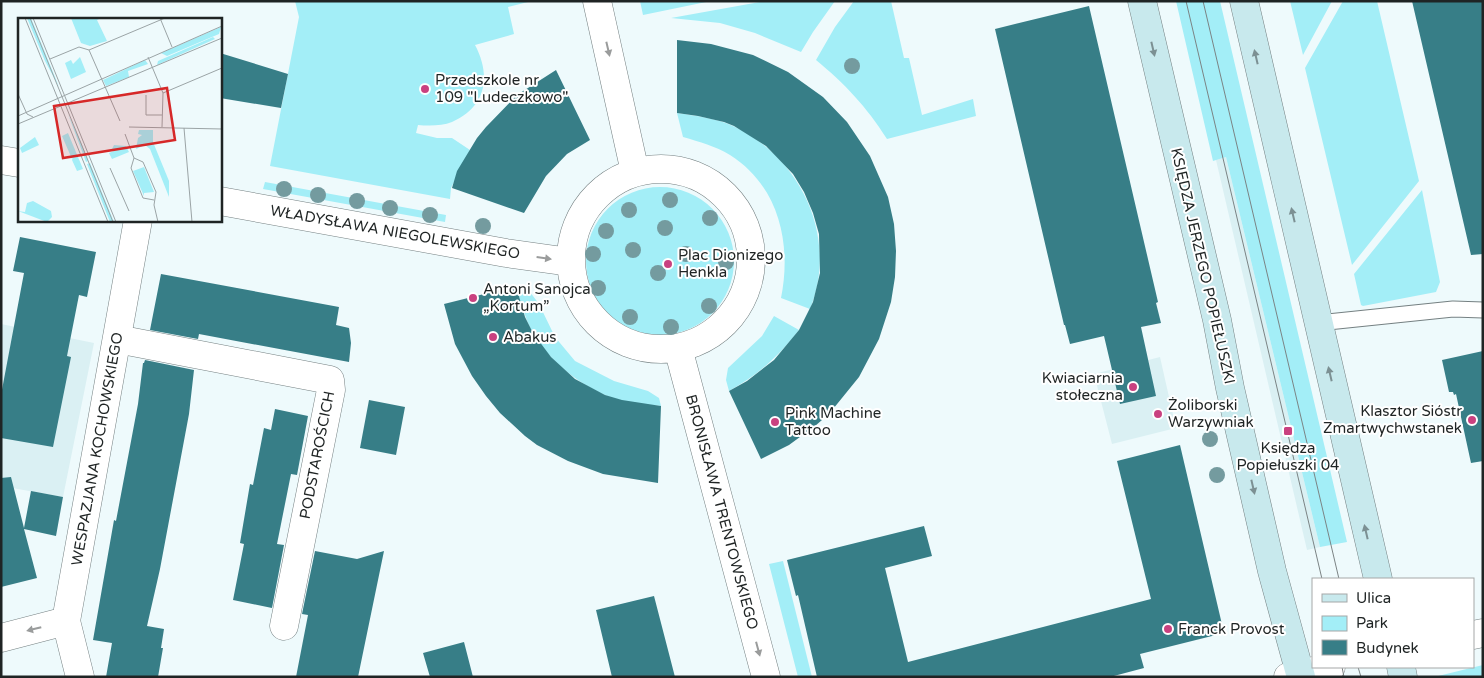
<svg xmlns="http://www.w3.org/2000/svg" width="1484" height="678" font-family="'Varela Round',sans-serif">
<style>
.built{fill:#daf0f3}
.green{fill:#a3eef7}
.building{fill:#377e87}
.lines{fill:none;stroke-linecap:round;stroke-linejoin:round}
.service-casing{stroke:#758082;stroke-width:17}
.minor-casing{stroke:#758082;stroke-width:29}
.tertiary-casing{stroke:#758082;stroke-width:29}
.secondary-casing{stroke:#758082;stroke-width:29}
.service{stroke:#fff;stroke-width:15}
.minor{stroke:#fff;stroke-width:28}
.tertiary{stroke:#fff;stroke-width:28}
.secondary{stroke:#c8e9ed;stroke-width:28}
.tram{stroke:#7b8384;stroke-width:1}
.tree{fill:#749b9f}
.oneway{fill:#9a9c9c}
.oneway2{fill:#7c9093}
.poi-dot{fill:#c94180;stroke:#fff;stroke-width:2}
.labels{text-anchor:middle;stroke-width:4;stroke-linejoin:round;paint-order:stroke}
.poi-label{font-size:15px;fill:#1f2424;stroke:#fff;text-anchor:start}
.street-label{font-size:15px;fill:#1f2424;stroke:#fff}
.inset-road{fill:none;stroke:#9ba4a6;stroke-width:1}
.view{fill:#d62828;fill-opacity:0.15;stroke:#d62828;stroke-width:2.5}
.inset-edge{fill:none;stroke:#1f2424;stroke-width:2.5}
</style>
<rect width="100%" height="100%" fill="#eefafc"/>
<path class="built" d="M1226,157L1320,547L1307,550L1216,160Z
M1,324L94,343L63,497L1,486Z
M1160,357L1176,428L1112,444L1094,374Z"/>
<path class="green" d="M295,1H532L508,7L514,34L475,45C491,75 487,107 452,122C442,126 429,126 418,125L416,133L437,138H452L470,150L451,188L450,199L270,166L299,17Z
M640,1H711L643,15Z
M765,1H835L813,32L801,52L755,33L720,23L671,18Z
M854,1H891L904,58H909L922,115L973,99L976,116L887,139C866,106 845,84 816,60L835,27Z
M1176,1H1220L1347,542L1320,547L1226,157L1213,161Z
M1290,1H1332L1303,55Z
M1343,1H1377L1419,181L1352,265L1305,68Z
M677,113C696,116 716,118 733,126C801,157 839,238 810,309L781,298C792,244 779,186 730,155C715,146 700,142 683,137Z
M265,182L446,215L445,222L263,189Z
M586 261a74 74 0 1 1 148 0a74 74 0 1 1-148 0Z
M1422,190L1440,282L1436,292L1363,306L1361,305L1354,274Z
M516,286L527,288L539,304L555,337L575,361L614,381L648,391L659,398L661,406C642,404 622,403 605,395C571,380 537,351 525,315C521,306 519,295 516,286Z
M774,316L799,330C778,357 759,374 729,391L726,380L728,368L762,336Z
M783,561L812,677H798L769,564Z
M1483,665V677H1434Z"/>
<path class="building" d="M1412,1H1483V254L1471,255Z
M1089,6L1158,302L1156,303L1161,323L1141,327L1156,396L1120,404L1104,336L1070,344L1065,325H1064L995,29Z
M677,40L711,44L753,55L788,72L823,97L847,122L870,156L888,197L894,224L896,251L895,277L891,302L879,339L859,377L829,414L815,426L789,445L761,459L729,391L747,381L774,360L799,330L813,302L820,273L819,234L813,213L804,192L793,174L766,146L734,126L724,122L698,116L677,113Z
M220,53L288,74L281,108L220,98Z
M556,70L590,140L567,154L546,176L524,213L452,188L457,171L477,138L486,127L517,95Z
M20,237L96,252L87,297L79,295L67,356L71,357L53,447L1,438V395L24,273L13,271Z
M161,274L339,307L336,325L349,328L351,343L349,362L199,334L198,339L150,330Z
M516,286L525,317L533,333L551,357L575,379L605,395L622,400L661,406L658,483L603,474L568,461L537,445L525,436L500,413L486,396L472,376L455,344L444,304Z
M1483,351V461L1471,463L1456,394L1454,395L1453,392H1449L1442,360Z
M145,360L194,370L189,414L160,569L147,626L164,629L161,648H163L158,677H106L112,643L93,640L114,520L116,521L138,404L143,363H144Z
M369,400L405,407L396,455L360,448Z
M275,409L308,416L297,475L291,474L277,544L284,545L272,608L233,600L244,544L240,543L250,484L253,485L264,428L271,430Z
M1180,445L1224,633L1140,654L1144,668L1110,677H817L798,595L796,596L787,560L924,526L932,556L885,568L908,662L1151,599L1117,461Z
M11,477L24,528L31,491L63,497L56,536L24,529L37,578L1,587V478Z
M315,551L357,559L384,551L358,677H296L308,615L302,614Z
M654,596L675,677H612L596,610Z
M464,642L473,677H430L423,653Z"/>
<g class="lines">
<defs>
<path id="service" d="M1318,323L1453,309L1483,310"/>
<path id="minor" d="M597,1L635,172
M1,160L19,163
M571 259a90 90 0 1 1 180 0a90 90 0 1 1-180 0Z
M220,201L506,253L570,262
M117,339L330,380L331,390L284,626
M678,348L766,677
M1,638L66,621
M80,677L66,621L138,220"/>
<path id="tertiary" d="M1473,635L1483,633
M1288,677L1331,667"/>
<path id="secondary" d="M1142,1L1217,320L1230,388L1272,571L1301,677
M1244,1L1378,579
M1401,667L1403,677"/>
</defs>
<use href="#service" class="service-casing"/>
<use href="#minor" class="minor-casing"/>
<use href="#tertiary" class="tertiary-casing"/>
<use href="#secondary" class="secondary-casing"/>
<use href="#service" class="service"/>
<use href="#minor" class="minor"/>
<use href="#tertiary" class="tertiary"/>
<use href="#secondary" class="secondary"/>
<path class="tram" d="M1186,1L1322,579
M1203,1L1339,579
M1342,667L1344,677
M1358,667L1361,677"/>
</g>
<g class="tree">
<circle cx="852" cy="66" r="8"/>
<circle cx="284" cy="189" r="8"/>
<circle cx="318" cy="195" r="8"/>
<circle cx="670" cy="200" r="8"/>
<circle cx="357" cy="201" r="8"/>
<circle cx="390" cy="208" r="8"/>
<circle cx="629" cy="210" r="8"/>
<circle cx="430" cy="215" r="8"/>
<circle cx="710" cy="218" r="8"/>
<circle cx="483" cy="226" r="8"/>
<circle cx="665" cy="228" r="8"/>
<circle cx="606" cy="231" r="8"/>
<circle cx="633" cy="250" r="8"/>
<circle cx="593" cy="254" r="8"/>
<circle cx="686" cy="254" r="8"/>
<circle cx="726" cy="262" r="8"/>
<circle cx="658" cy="273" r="8"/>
<circle cx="598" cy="288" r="8"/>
<circle cx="709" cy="306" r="8"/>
<circle cx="630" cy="317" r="8"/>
<circle cx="671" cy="327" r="8"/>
<circle cx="1210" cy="439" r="8"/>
<circle cx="1217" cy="475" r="8"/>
</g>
<defs><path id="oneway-solid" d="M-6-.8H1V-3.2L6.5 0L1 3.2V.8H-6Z" transform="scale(1.25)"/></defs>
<g class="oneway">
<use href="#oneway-solid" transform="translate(608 49) rotate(77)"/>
<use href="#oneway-solid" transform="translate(544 258) rotate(8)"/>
<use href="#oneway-solid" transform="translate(34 629) rotate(166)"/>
<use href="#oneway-solid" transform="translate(758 649) rotate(75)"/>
</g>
<g class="oneway2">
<use href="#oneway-solid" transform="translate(1153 49) rotate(77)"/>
<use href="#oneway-solid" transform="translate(1256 57) rotate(-103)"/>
<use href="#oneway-solid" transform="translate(1293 215) rotate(-103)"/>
<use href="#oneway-solid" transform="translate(1330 374) rotate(-103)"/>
<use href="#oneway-solid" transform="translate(1253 487) rotate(77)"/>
<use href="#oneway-solid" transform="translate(1366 532) rotate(-103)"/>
</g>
<g class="poi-dot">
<circle cx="425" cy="89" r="5"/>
<circle cx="668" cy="264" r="5"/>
<circle cx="473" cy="298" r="5"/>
<circle cx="493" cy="337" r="5"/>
<circle cx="1133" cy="387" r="5"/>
<circle cx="1158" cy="414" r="5"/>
<circle cx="1472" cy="420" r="5"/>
<circle cx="775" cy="422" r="5"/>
<rect x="1283" y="426" width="10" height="10" rx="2.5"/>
<circle cx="1168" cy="629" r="5"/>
</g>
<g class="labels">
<g class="poi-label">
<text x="435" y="85">Przedszkole nr<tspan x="435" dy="17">109 "Ludeczkowo"</tspan></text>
<text x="678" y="260">Plac Dionizego<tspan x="678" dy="17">Henkla</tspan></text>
<text x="483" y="294">Antoni Sanojca<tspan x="483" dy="17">„Kortum”</tspan></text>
<text x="503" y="342">Abakus</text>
<text x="1123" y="383" text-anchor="end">Kwiaciarnia<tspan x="1123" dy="17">stołeczna</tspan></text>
<text x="1168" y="410">Żoliborski<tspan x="1168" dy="17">Warzywniak</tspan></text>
<text x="1462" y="416" text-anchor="end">Klasztor Sióstr<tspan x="1462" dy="17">Zmartwychwstanek</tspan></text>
<text x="785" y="418">Pink Machine<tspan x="785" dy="17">Tattoo</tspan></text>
<text x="1288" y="453" text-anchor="middle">Księdza<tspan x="1288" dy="17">Popiełuszki 04</tspan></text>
<text x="1178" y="634">Franck Provost</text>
</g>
<g class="street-label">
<text transform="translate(395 232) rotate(10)" y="5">WŁADYSŁAWA NIEGOLEWSKIEGO</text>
<text transform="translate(1203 266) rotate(77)" y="5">KSIĘDZA JERZEGO POPIEŁUSZKI</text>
<text transform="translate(97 449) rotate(-80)" y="5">WESPAZJANA KOCHOWSKIEGO</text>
<text transform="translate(317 455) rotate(-79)" y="5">PODSTAROŚCICH</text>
<text transform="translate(722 512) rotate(75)" y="5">BRONISŁAWA TRENTOWSKIEGO</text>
</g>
</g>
<g transform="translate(18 18)">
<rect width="204" height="204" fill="#eefafc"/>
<path d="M9,0H13L41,69L27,43ZM53,0H83L79,2L89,23L72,28L63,25ZM203,9L201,16L149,38L143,35ZM195,19L197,21L139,47L140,43ZM62,39L68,54L53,61L47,45L53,42L55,46ZM127,42L130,46L110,53L111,59L88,68L85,62ZM50,96L63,124L70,143L68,144ZM121,112H135V124L151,163V179L132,131L127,127L118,131L120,120L124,117L120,116ZM50,115L65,151L59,153L54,142L56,137L54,141L44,118ZM17,119L21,127L4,135L2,130ZM96,127L108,128L111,134L94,141L91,135L103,130L93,133ZM72,145L96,204H92L69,146ZM126,149L136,174L126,175V178L115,153ZM15,183L33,193L34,199L29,204L0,193L7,194L9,185Z" fill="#a3eef7"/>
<path class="inset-road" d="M7,0L90,204M12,0L95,204M15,0L98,204M142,0L154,29M71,32L147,0M71,32L102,103M130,39L145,75L144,109M32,41L61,29L71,32M145,75L204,50M0,76L9,96L15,99M128,77V97H144M0,98L204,8M0,106L204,20M111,109L204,111M166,110L174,204M107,116L116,140M92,150L111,193M136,182L125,180L113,150L116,140L125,144L138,174L136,187L140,204"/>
<path class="view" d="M149,70L157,122L45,140L36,88Z"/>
<rect width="204" height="204" class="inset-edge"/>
</g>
<rect width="1484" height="678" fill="none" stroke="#1f2424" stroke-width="5"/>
<rect x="1312" y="578" width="162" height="90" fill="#ffffff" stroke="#a5a7a7"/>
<rect x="1322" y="594" width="25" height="8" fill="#c8e9ed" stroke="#a5a7a7"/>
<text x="1356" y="603" font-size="15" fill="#1f2424">Ulica</text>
<rect x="1322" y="616" width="25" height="15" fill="#a3eef7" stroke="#a5a7a7"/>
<text x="1356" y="628" font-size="15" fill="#1f2424">Park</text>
<rect x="1322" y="640" width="25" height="15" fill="#377e87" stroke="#a5a7a7"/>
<text x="1356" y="653" font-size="15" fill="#1f2424">Budynek</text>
</svg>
